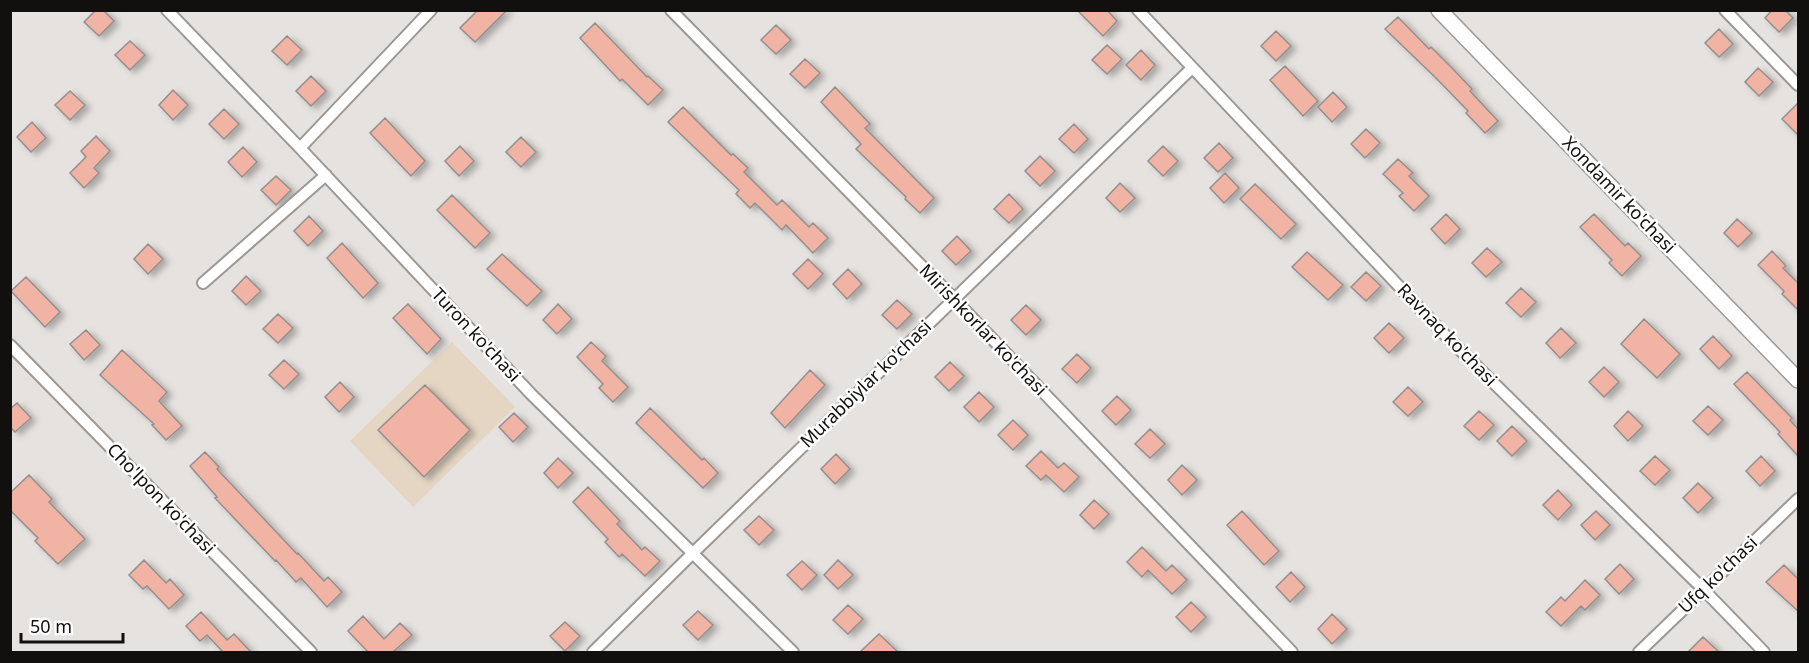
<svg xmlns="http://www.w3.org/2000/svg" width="1809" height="663" font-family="'Noto Sans',sans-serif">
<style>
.education{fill:#e5d6c4}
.building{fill:#f0b3a4;stroke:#948f8e;stroke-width:1.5;filter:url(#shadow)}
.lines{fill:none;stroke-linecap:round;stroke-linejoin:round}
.street-casing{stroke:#9b9895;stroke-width:14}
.secondary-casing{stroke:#9b9895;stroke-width:18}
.street{stroke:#fff;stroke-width:10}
.secondary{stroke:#fff;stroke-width:15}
.labels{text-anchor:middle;stroke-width:5;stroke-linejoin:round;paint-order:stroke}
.street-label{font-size:18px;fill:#11100f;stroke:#fff}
</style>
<defs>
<filter id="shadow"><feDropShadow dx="5" dy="3" stdDeviation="3" flood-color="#0004"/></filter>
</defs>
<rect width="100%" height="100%" fill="#e5e2df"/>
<path class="education" d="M452,342L515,407L413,507L350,441Z"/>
<path class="building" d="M96,10H103L114,21L99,36L84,22Z
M478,10H507L475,42L460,28Z
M1077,10H1107L1117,21L1103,36Z
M1772,10H1785L1793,18L1779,32L1765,18Z
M1398,17L1429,49L1431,47L1453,69L1472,89L1470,91L1498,121L1485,133L1466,113L1468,111L1437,79L1385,29Z
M595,23L647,77L648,76L663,90L648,105L622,79L620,81L580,38Z
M776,25L791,40L776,54L761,40Z
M1719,29L1733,44L1719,57L1705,43Z
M1276,31L1291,46L1276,61L1261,46Z
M287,36L302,50L287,65L272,51Z
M130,41L145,55L130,70L115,55Z
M1107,45L1122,59L1107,74L1092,60Z
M1141,50L1155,65L1141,80L1126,65Z
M805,59L820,73L805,88L790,74Z
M1285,66L1318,101L1303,116L1270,80Z
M1758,68L1773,82L1759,96L1745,82Z
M311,76L326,91L311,106L296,91Z
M835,87L870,124L865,128L934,198L920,213L905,199L906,197L856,149L861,144L821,102Z
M173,90L188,105L173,120L159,105Z
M70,91L85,105L70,120L55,105Z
M1333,92L1347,107L1332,122L1318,107Z
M1798,103V135L1782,119Z
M683,107L731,155L733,154L748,168L744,172L777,205L782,200L809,227L813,223L828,238L813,253L786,225L782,230L755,203L750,208L736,194L739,190L668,122Z
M224,109L239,124L224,139L209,124Z
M385,118L425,161L411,176L370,133Z
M32,122L46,138L31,152L17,137Z
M1074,124L1088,139L1074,153L1059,139Z
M1366,129L1380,143L1365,158L1351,144Z
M96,136L110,151L94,168L99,173L84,188L70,173L86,157L81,151Z
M521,137L536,152L521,167L506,152Z
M1219,143L1233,158L1218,172L1204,158Z
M460,146L474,161L459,176L445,161Z
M1163,146L1178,161L1163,176L1148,161Z
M243,147L257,162L242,177L228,162Z
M1040,156L1055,171L1040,186L1025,171Z
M1398,159L1413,173L1409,176L1429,196L1414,211L1399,196L1403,193L1383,174Z
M1225,173L1239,188L1224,203L1210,188Z
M276,176L291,190L276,205L261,190Z
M1120,183L1135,198L1120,212L1106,198Z
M1255,184L1296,224L1281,239L1240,199Z
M1009,194L1023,209L1009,223L994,209Z
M452,195L490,233L475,248L437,210Z
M1446,214L1460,229L1445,244L1431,229Z
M1594,214L1625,246L1628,243L1641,256L1622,276L1609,263L1612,260L1580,227Z
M309,216L323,231L308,246L294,231Z
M1737,219L1752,233L1738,247L1724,233Z
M957,236L971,251L956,265L942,251Z
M342,243L378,283L363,298L327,258Z
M148,244L163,259L148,274L134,259Z
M1487,248L1502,262L1486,277L1472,263Z
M1772,251L1786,266L1783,268L1798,283V310L1782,294L1784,291L1758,265Z
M1307,252L1343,285L1328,300L1292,267Z
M502,254L542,291L527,306L487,269Z
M808,259L823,274L808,289L793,274Z
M848,269L862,284L847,299L833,284Z
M1366,272L1381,286L1366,301L1351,287Z
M246,276L261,291L246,305L232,291Z
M26,277L60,312L45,327L11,291Z
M1521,288L1536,302L1521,317L1506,303Z
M897,300L912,314L897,329L882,315Z
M408,304L441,339L427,354L393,318Z
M558,304L572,319L557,334L543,320Z
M1026,305L1041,320L1026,335L1011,320Z
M278,314L293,328L278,343L263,329Z
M1644,319L1680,354L1657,378L1621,344Z
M1389,323L1404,338L1389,353L1374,338Z
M1561,328L1576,343L1560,358L1546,343Z
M86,330L100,345L84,360L70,344Z
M1713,336L1732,356L1719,369L1700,349Z
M591,342L606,356L602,361L628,387L613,402L599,388L603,384L577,357Z
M122,350L167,392L159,401L182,426L166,440L152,425L154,424L100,375Z
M1077,354L1091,368L1077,383L1062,369Z
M284,360L299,374L284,389L269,375Z
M950,362L964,376L949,391L935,377Z
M1604,367L1619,382L1604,397L1589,382Z
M810,370L825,385L785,428L771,413Z
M1747,372L1792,418L1790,420L1798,429V456L1778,434L1780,432L1734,384Z
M340,382L354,397L339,412L325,397Z
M425,385L470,430L424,477L378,430Z
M1408,387L1423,402L1408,416L1393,402Z
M979,392L994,407L979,422L964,407Z
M1117,396L1131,410L1116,425L1102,411Z
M17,403L31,418L15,432L10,427V409Z
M1708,406L1723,420L1708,435L1693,421Z
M650,408L702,460L704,458L718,473L703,488L636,423Z
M1479,411L1494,425L1479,440L1464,426Z
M1628,411L1643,426L1628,441L1614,426Z
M514,413L528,427L513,442L499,427Z
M1013,420L1028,435L1013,450L998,435Z
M1512,426L1527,441L1512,456L1497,441Z
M1150,429L1165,444L1150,458L1135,444Z
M1041,451L1058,468L1064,463L1079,477L1064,492L1046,475L1041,480L1026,466Z
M205,452L219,467L217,469L297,554L298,553L324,581L328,577L342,592L327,607L301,578L296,582L276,560L275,561L215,498L217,497L190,466Z
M836,454L850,469L835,484L821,469Z
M1655,456L1670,470L1655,485L1640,471Z
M1761,456L1775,471L1760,486L1746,471Z
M558,458L573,473L558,488L544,473Z
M1182,465L1197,480L1182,495L1168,480Z
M29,475L52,499L49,502L85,539L58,564L35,541L38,538L10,510V493Z
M1698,483L1713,498L1698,513L1683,498Z
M588,487L620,521L617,524L642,550L645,547L660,561L645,576L622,554L619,557L605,542L608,539L573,502Z
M1558,490L1572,505L1558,520L1543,505Z
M1094,500L1109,514L1094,529L1080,515Z
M1242,511L1279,551L1264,565L1227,525Z
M1596,511L1610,525L1595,540L1581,525Z
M759,516L774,530L759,545L744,530Z
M1142,547L1166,571L1172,565L1187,580L1172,594L1148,570L1142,577L1127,562Z
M144,560L166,583L170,579L184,595L169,609L147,586L143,589L129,575Z
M838,560L853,575L838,589L824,575Z
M802,561L817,575L802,590L787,575Z
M1620,564L1634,579L1619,594L1605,579Z
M1784,565L1798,579V611L1766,582Z
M1291,572L1305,587L1290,602L1276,587Z
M1585,580L1600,595L1585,610L1581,606L1561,626L1546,612L1561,597L1565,601Z
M1191,602L1206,617L1191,632L1176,617Z
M848,605L863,619L848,634L833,620Z
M698,611L713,625L698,640L683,625Z
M201,612L227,640L234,634L251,652H223L207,635L200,641L186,626Z
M1332,614L1347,629L1332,644L1318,629Z
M363,616L384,639L400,623L412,635L393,652H368L348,631Z
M565,622L580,636L565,651L550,636Z
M879,634L898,652H860Z
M1703,637L1719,652H1688Z"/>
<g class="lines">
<defs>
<path id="street" d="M167,10L300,148L531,394L793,652
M671,10L954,299L1292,652
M1138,10L1445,335L1703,589L1764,652
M1725,10L1798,85
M300,148L431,10
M203,283L326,175
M10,345L311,652
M593,652L694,552L1192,68
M1639,652L1798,499"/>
<path id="secondary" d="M1439,10L1798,380"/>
</defs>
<use href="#street" class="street-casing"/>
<use href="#secondary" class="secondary-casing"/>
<use href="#street" class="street"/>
<use href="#secondary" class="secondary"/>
</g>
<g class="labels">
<g class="street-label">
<text transform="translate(1619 195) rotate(46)" y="6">Xondamir ko'chasi</text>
<text transform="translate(983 330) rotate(46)" y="6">Mirishkorlar ko'chasi</text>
<text transform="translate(476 335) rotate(47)" y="6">Turon ko'chasi</text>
<text transform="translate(1447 335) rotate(46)" y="6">Ravnaq ko'chasi</text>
<text transform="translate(866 384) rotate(-44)" y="6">Murabbiylar ko'chasi</text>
<text transform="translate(161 499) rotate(46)" y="6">Cho'lpon ko'chasi</text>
<text transform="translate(1718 575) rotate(-44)" y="6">Ufq ko'chasi</text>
</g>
</g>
<rect width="1809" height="663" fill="none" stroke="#11100f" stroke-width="24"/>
<path d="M21 633v9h102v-9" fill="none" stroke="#11100f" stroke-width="3"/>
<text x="30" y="633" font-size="18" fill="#11100f" stroke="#ffffff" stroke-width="4.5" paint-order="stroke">50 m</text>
</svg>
